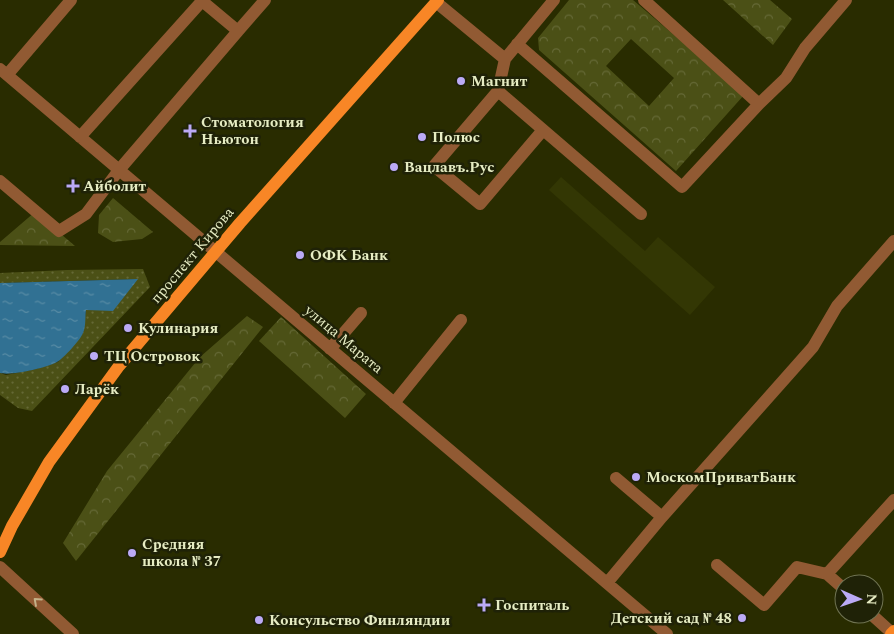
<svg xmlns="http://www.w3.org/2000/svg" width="894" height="634" font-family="Spectral,serif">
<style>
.built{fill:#333704}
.grass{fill:url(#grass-dots)}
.forest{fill:url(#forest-crowns);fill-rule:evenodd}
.water{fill:url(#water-ripples)}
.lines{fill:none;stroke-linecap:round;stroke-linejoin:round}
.minor{stroke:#915a33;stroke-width:12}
.major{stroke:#f88626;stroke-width:12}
.oneway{stroke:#c4b289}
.poi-dot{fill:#bbaaf6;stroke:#1f2207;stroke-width:2}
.labels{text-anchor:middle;stroke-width:5;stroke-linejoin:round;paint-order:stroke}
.poi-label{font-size:15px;font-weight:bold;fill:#e6ecc3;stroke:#1f2207;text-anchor:start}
.street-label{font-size:15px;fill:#e6ecc3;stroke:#1f2207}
</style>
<defs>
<pattern id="grass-dots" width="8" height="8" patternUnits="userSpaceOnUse" patternTransform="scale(1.25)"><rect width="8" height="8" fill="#4b5016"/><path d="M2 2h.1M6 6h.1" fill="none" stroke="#656936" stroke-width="1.8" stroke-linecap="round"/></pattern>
<pattern id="forest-crowns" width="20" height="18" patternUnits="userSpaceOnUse" patternTransform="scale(1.25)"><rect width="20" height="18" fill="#4b5016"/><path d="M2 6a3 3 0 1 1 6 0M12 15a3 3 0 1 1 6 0" fill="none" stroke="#656936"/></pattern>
<pattern id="water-ripples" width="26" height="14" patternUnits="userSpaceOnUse" patternTransform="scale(1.25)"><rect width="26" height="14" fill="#317193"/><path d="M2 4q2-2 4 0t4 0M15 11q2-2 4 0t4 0" fill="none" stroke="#598ca5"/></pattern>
</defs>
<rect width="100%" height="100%" fill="#292c00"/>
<path class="built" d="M561,177L645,251L658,237L715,287L690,315L549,190Z"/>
<path class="grass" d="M143,269L150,287L32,411L18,408L0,395V373L6,375L36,369L58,362L83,333L86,310L137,279L0,283V273L67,270Z"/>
<path class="forest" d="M569,0H633L744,95L676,171L539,50L538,38ZM631,39L674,78L649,106L606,66Z
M723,0H770L792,19L773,45Z
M113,198L153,232L142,239L113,242L98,233L99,215Z
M35,212L75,246L0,245V242Z
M247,316L263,327L76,561L63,543L107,471L200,357Z
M281,317L366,394L345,418L259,341Z"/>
<path class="water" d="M138,279L113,311L86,310C85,317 86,327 83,333C81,339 63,359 57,362C46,368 11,376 0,373V283Z"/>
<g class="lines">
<path class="minor" d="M644,0L759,104
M436,2L505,59
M517,44L682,187L759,104L786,78L805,48L846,0
M0,69L667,634
M7,75L71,0
M498,91L641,214
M543,130L480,204L434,166L498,91L505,59L554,0
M80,137L202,1L238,31L265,0
M0,181L59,231L86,214L119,170L238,31
M330,349L361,313
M394,403L461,320
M662,517L813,347L837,306L894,241
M717,565L764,605L797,567L827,574L894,500
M0,567L73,634
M827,574L844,589
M607,583L662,517L616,478
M871,614L892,633"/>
<path class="major" d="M0,552L12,526L49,462L119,366L240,223L438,0
M891,634L894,631"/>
</g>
<defs><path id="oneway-chevron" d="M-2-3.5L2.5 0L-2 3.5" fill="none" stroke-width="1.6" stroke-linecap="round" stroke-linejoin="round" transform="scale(1.25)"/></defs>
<use class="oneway" href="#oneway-chevron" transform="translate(37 601) rotate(-138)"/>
<g class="poi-dot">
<circle cx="461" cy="81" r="5"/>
<path d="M187.5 123.5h5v5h5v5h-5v5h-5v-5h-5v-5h5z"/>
<circle cx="422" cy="137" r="5"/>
<circle cx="394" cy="167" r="5"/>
<path d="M70.5 178.5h5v5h5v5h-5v5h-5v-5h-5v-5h5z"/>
<circle cx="300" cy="255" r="5"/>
<circle cx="128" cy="328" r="5"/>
<circle cx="94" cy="356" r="5"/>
<circle cx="65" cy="389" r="5"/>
<circle cx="636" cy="477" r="5"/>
<circle cx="132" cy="553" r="5"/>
<path d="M481.5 597.5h5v5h5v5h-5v5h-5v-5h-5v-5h5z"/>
<circle cx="742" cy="618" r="5"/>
<circle cx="259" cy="620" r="5"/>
</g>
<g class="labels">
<g class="poi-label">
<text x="471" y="86">Магнит</text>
<text x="201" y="127">Стоматология<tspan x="201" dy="17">Ньютон</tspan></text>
<text x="432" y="142">Полюс</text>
<text x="404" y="172">Вацлавъ.Рус</text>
<text x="83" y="191">Айболит</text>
<text x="310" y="260">ОФК Банк</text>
<text x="138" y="333">Кулинария</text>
<text x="104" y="361">ТЦ Островок</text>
<text x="75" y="394">Ларёк</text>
<text x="646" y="482">МоскомПриватБанк</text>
<text x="142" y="549">Средняя<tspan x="142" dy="17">школа № 37</tspan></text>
<text x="495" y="610">Госпиталь</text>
<text x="732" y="623" text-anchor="end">Детский сад № 48</text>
<text x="269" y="625">Консульство Финляндии</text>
</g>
<g class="street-label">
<text transform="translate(192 255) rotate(-50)" y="5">проспект Кирова</text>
<text transform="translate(344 339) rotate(40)" y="5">улица Марата</text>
</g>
</g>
<g transform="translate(859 599) rotate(92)"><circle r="24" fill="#1f2207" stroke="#6f7352"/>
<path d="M0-4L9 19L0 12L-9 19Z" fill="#bbaaf6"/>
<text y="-8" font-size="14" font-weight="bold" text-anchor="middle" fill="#e6ecc3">N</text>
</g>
</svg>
